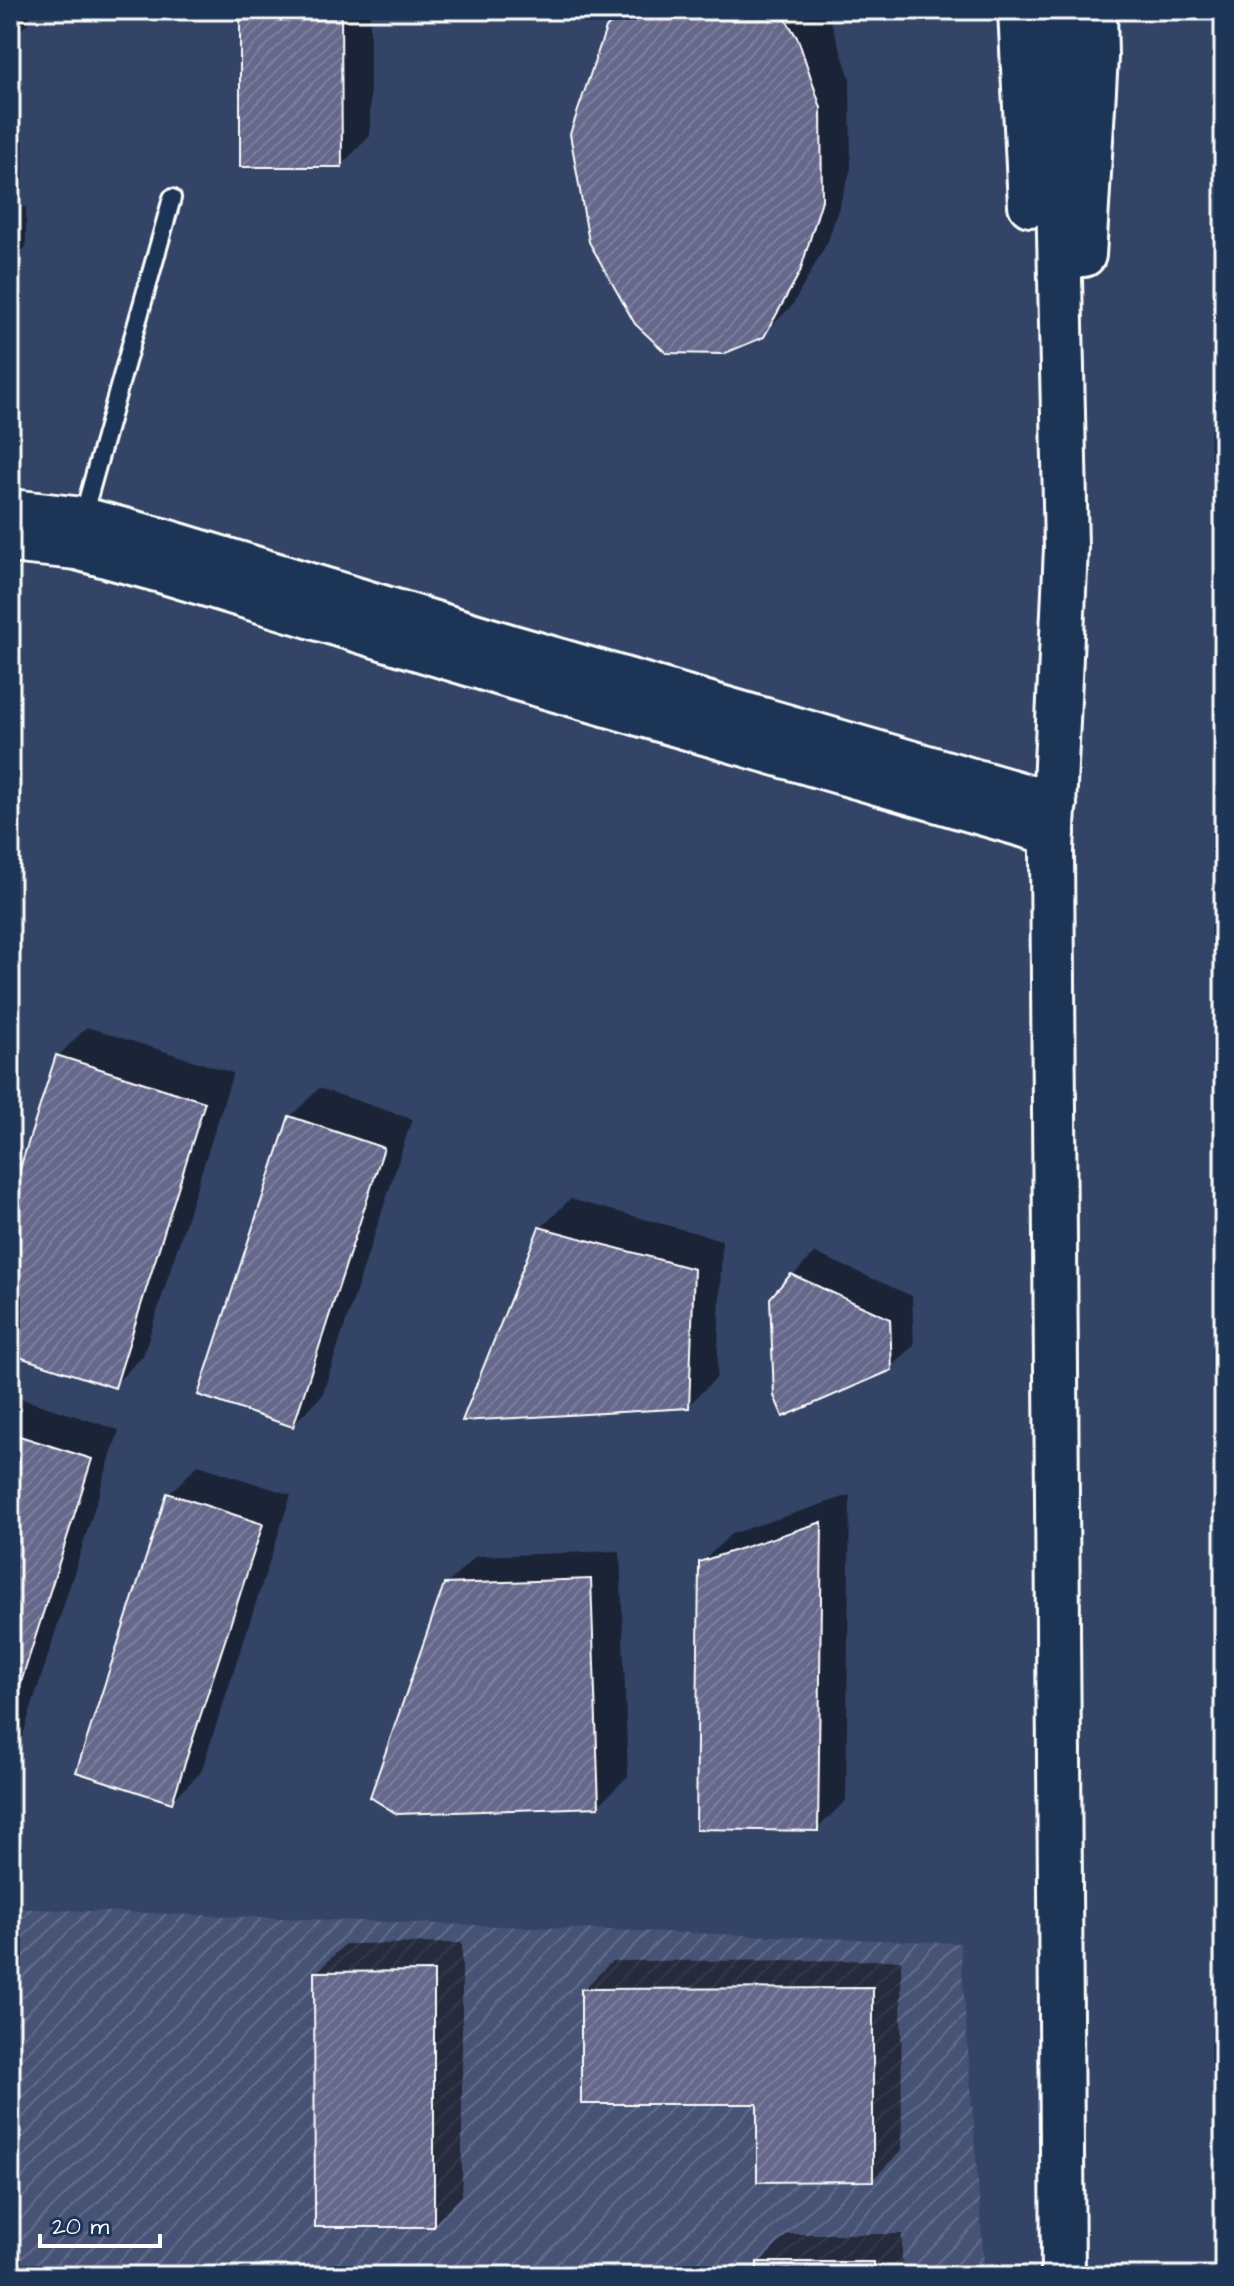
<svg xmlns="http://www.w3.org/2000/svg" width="1234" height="2286" font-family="'Architects Daughter',sans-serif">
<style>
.industrial{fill:url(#industrial-furrows)}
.shadow{fill:#0007}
.building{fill:url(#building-hatch);stroke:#fff;stroke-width:2}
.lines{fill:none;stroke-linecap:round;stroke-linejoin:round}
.service-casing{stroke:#fff;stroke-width:22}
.tertiary-casing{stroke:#fff;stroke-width:48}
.service{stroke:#1d3557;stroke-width:16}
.tertiary{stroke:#1d3557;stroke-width:42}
</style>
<defs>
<pattern id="industrial-furrows" width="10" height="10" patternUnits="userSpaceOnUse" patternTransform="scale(2)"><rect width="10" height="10" fill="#465275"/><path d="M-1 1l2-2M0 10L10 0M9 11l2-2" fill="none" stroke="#626c8a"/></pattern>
<pattern id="building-hatch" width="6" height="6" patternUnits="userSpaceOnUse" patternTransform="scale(2)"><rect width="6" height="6" fill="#65678b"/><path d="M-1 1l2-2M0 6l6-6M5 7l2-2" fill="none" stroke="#7c7e9c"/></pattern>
</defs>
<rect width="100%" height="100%" fill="#334467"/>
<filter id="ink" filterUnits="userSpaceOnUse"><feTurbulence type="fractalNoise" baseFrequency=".0125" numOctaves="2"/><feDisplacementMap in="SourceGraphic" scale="16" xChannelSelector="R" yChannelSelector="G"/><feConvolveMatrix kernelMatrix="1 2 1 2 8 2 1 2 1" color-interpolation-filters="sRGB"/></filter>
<g filter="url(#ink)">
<path class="industrial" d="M10,1908L960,1943L985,2276H10Z"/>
<path class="shadow" d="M10,10H29L30,21L10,41Z
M242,10H370V136L341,165Z
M623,10H827L850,78L851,169L828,241L792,306L762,335Z
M10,207H26V247L10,263Z
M87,1027L233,1073L143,1356L114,1385L10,1352V1207L58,1056Z
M319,1088L412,1119L322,1396L292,1425L290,1117Z
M570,1199L722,1240L717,1377L688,1406L540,1229Z
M815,1253L912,1296L914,1345L891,1368L792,1276Z
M10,1395L119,1430L10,1776Z
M198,1465L291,1495L201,1772L172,1801L169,1494Z
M850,1495L846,1800L817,1829L701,1563L731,1534Z
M620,1551L628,1776L599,1805L446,1585L476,1556Z
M462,1943V2196L433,2225L316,1973L345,1944Z
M901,1960L902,2150L873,2179L583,1990L612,1961Z
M788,2234H902V2276H759V2263Z"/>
<path class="building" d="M240,10H341L342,167H240Z
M621,10H780L798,39L821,108L822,200L800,272L764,337L723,354L666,353L635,324L589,242L570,134L606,28Z
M56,1055L205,1102L115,1388L10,1354V1200Z
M289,1116L384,1148L293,1427L198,1395Z
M539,1227L694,1269L689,1408L462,1421Z
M791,1274L890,1319L892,1370L783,1417L774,1396L770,1298Z
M10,1433L92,1459L10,1717Z
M167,1493L263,1524L172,1803L76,1772Z
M822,1522L818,1831L696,1829L699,1562Z
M591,1579L599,1807L397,1814L370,1797L444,1584Z
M434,1971V2227H315L314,1972Z
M873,1988V2181L757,2182V2104H581V1989Z
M757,2262H874V2276H757Z"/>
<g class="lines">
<defs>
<path id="service" d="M83,516L172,198"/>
<path id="tertiary" d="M1020,10L1030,205
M1054,10L1066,548L1052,851L1063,2276
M1084,255L1096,57L1095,10
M10,511L83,519L169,542L510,646L1055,804
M10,541L77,548L161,571L501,674L1053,834"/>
</defs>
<use href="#service" class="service-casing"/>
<use href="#tertiary" class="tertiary-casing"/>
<use href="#service" class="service"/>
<use href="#tertiary" class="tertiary"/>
</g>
</g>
<rect width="1234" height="2286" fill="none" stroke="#1d3557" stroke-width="40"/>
<rect x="20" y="20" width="1194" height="2246" fill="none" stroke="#fff" stroke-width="3" filter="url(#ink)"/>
<path d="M40 2234v12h120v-12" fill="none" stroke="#ffffff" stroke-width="4"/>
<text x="52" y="2234" font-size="24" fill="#ffffff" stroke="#1d3557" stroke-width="6" paint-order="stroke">20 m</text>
</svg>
